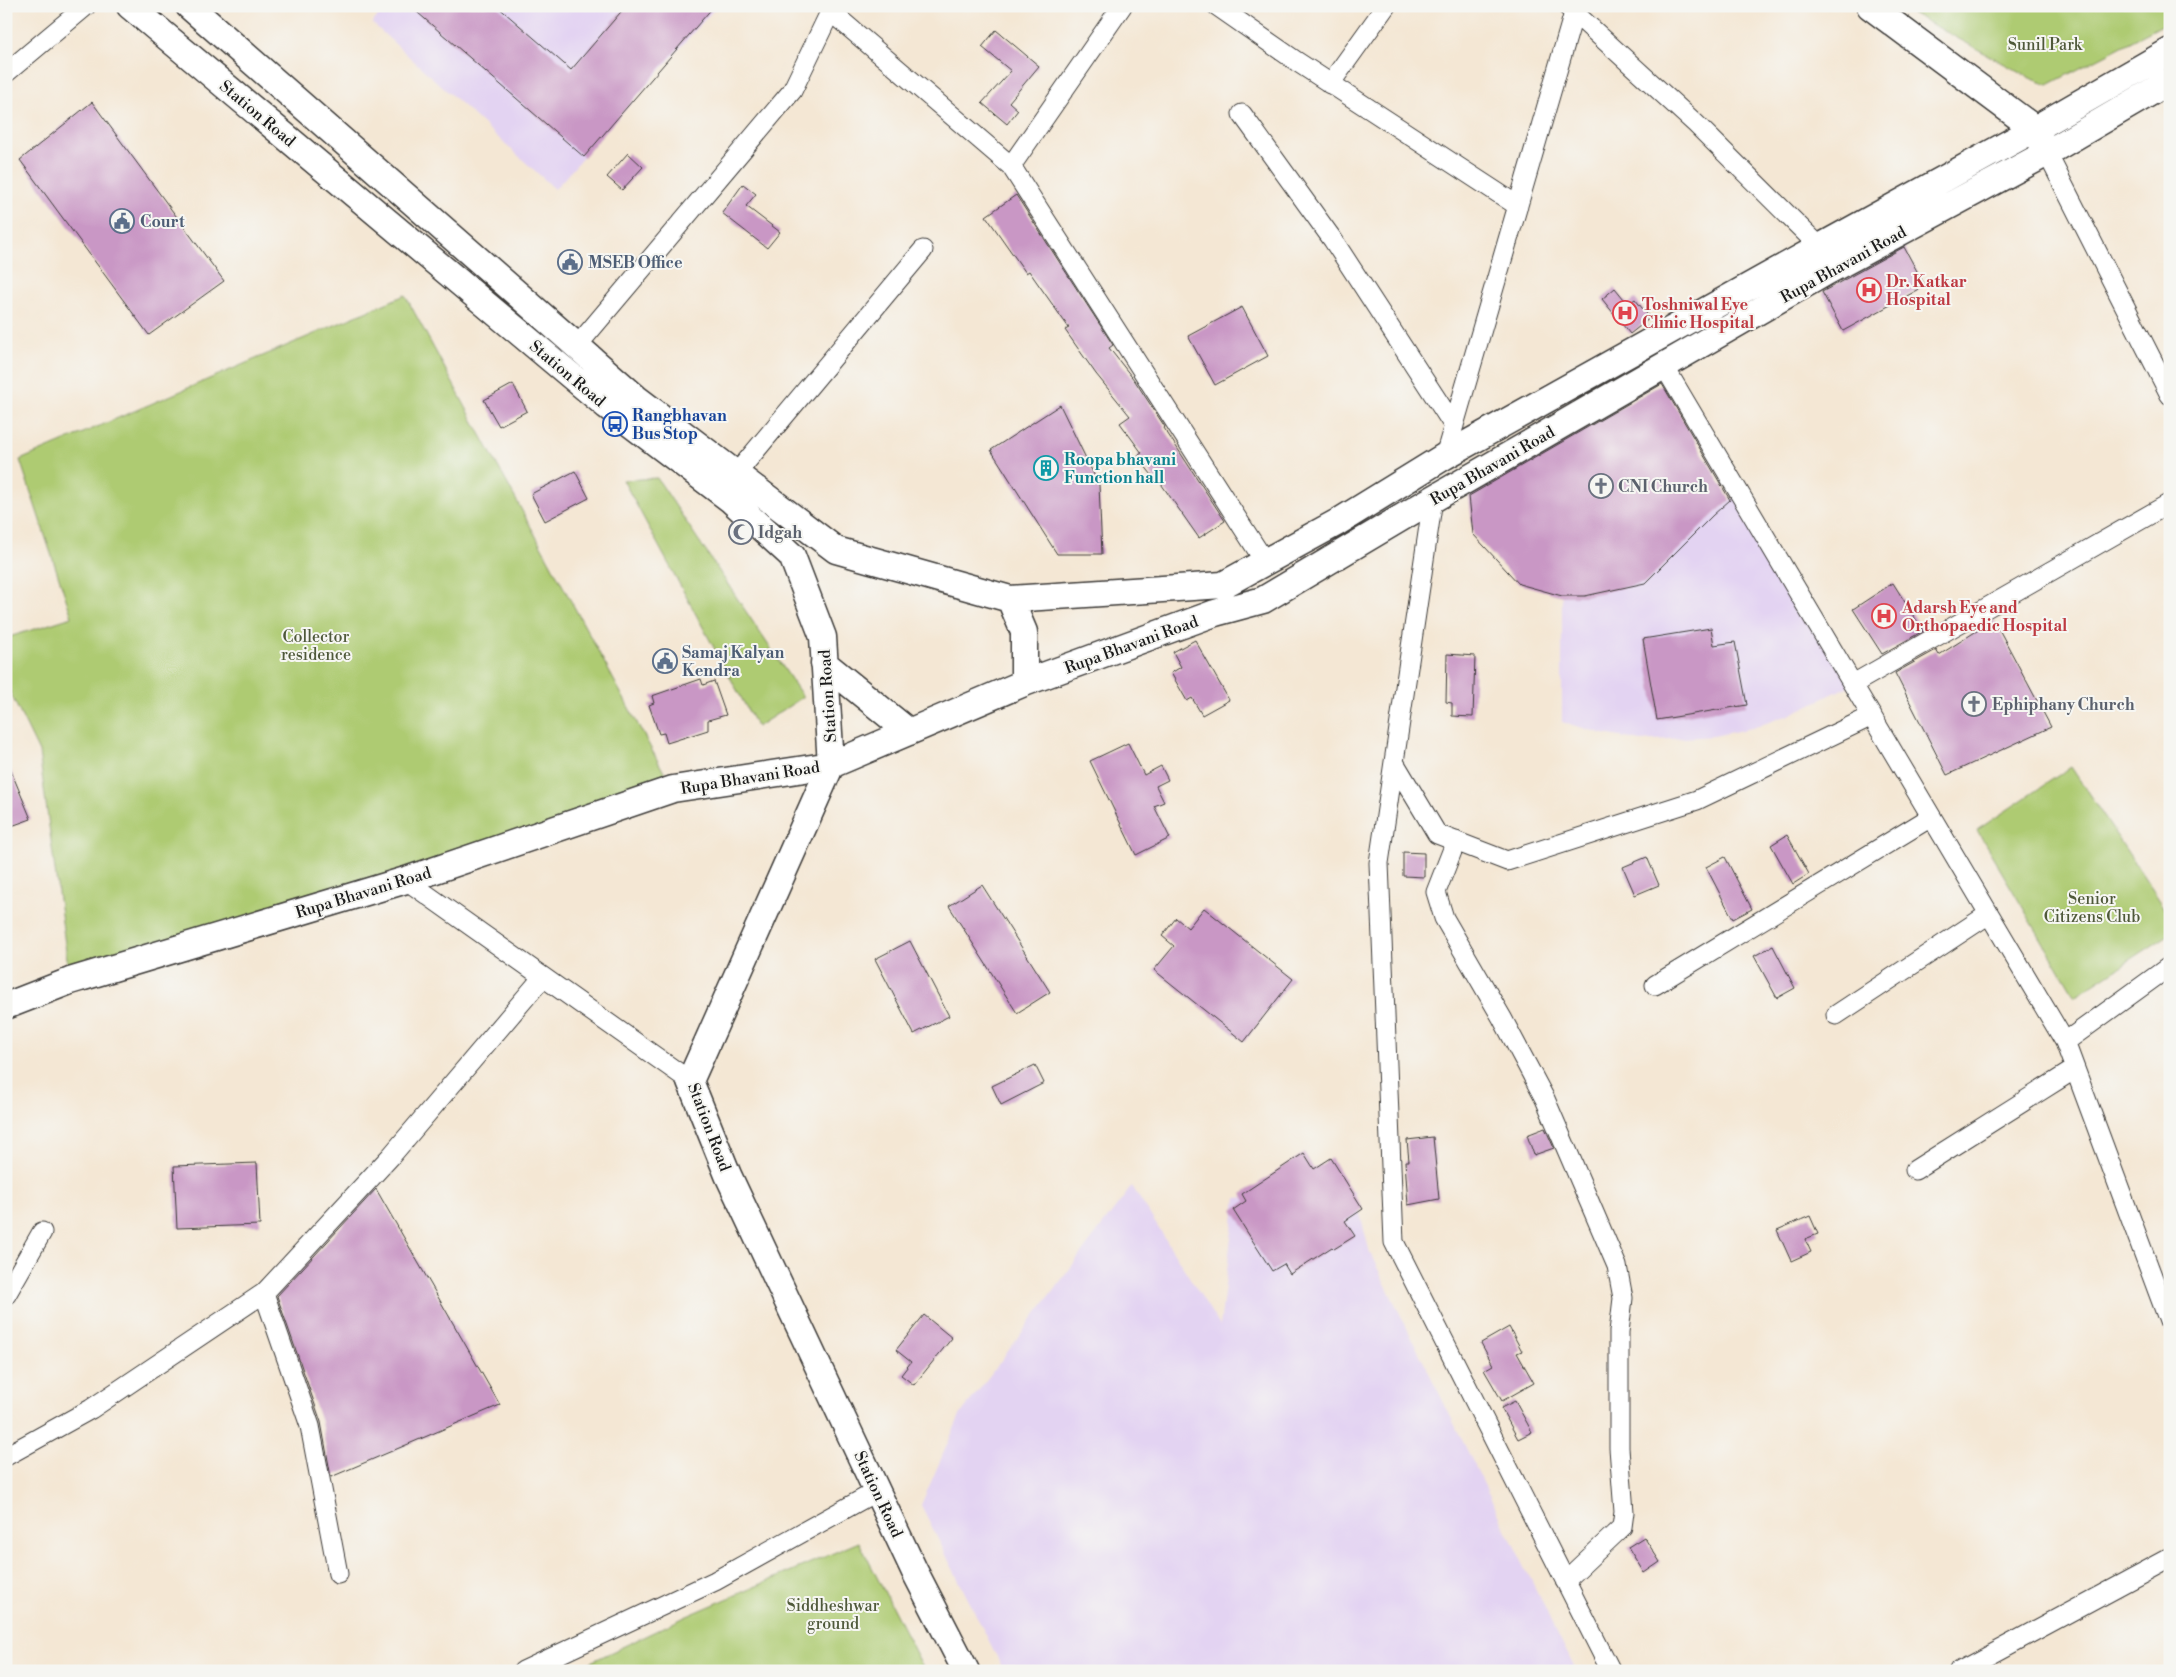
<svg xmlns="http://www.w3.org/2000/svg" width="2176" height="1677" font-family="'Libre Bodoni',serif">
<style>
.built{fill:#e3d3f2}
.green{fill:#aecb72;stroke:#657447}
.building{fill:#c997c5}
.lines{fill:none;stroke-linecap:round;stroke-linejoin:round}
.street-casing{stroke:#3c3a38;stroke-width:21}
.secondary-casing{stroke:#3c3a38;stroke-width:29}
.street{stroke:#fff;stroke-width:19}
.secondary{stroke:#fff;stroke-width:26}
.labels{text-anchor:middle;stroke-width:4;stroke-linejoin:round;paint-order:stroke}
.park-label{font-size:16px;fill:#4f593a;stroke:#f6f6f2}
.street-label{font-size:16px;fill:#1c1c1c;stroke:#f6f6f2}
.service-label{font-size:16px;font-weight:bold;fill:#4e5e75;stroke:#f6f6f2;text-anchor:start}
.health-label{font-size:16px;font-weight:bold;fill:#be3a42;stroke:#f6f6f2;text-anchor:start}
.transit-label{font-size:16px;font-weight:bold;fill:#164399;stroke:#f6f6f2;text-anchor:start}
.culture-label{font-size:16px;font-weight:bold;fill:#0d838f;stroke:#f6f6f2;text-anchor:start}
.worship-label{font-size:16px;font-weight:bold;fill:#5b616d;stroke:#f6f6f2;text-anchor:start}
</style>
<rect width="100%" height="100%" fill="#f6f6f2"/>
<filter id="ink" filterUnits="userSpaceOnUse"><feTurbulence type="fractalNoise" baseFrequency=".02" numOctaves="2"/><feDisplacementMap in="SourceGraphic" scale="10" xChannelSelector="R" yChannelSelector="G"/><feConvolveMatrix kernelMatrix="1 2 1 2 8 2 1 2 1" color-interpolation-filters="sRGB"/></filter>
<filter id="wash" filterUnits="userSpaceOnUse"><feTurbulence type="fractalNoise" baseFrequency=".0096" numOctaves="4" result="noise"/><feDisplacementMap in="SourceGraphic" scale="20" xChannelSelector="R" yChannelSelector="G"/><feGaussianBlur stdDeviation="1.12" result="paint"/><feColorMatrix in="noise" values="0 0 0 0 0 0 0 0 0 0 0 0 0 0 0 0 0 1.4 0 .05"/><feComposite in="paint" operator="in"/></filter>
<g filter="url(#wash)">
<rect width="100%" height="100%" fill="#f4e7d4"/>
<path class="built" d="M387,6H717L555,189L372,23Z
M1739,493L1853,684L1789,715L1752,728L1714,736L1641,741L1604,734L1562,722V596L1645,583L1713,515Z
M1132,1186L1220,1326L1236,1198L1354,1191L1370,1253L1576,1671H1004L921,1505L960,1415Z"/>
<path class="green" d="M1899,6H2170V21L2048,85L2030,78Z
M405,295L673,789L70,981L39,752L6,684V638L72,617L20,460Z
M657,478L803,697L757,727L623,480Z
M2071,767L2170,916V934L2075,996L1977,830Z
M859,1542L925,1671H572L687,1616Z"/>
<g id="blocks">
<path class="building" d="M410,6H497L571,70L626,6H714L584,157Z
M996,30L1039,66L1009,102L1018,110L1007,124L982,103L1011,71L982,47Z
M92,102L224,281L149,335L20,160Z
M628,153L643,167L622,190L607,177Z
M743,184L756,194L746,206L780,232L767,248L722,213Z
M1016,195L1113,345L1109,348L1135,381L1165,427L1164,428L1225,521L1199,538L1157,478L1155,479L1137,456L1142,453L1120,423L1130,416L1096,374L1065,330L1069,328L1029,271L1026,273L986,216Z
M1904,247L1925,286L1843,331L1822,292Z
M1615,288L1628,304L1635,299L1650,318L1630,334L1602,299Z
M1242,307L1268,356L1215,385L1188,336Z
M513,384L527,411L499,426L484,400Z
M1662,384L1730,500L1713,515L1645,583L1585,596H1562L1519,584L1473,534L1469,496Z
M1060,405L1099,485L1102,554H1057L991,450Z
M575,471L589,498L545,521L531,494Z
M1893,583L1923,631L1882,654L1853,609Z
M1994,620L2051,727L1947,775L1895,673L1936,650L1939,655Z
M1711,628L1714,645L1735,642L1747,705L1657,720L1643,639Z
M1195,640L1229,700L1202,715L1192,698L1187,701L1171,673L1181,667L1173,652Z
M1447,654L1475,656L1473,717L1452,716V703L1446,702Z
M701,679L703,685L714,681L726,715L708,720V730L667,743L664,733L659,734L649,705L654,703L652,696Z
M1128,743L1144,775L1161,766L1168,780L1156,786L1164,802L1154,806L1170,838L1136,855L1090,761Z
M6,759L31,819L6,828Z
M1787,835L1809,874L1793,884L1771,845Z
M1403,852L1424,853V877L1403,876Z
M1647,857L1659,885L1635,895L1623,867Z
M1725,857L1752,909L1733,919L1706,867Z
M982,885L1050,992L1017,1013L949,906Z
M1204,908L1293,979L1244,1042L1154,970L1174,946L1162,936L1176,918L1188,928Z
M910,941L949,1016L914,1034L875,959Z
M1773,946L1795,988L1777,998L1754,956Z
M1035,1065L1044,1083L1001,1105L992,1086Z
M1545,1128L1554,1148L1534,1155L1527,1135Z
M1433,1137L1439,1199L1408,1205L1405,1161H1409L1407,1140Z
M1304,1153L1314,1169L1331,1158L1363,1209L1345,1221L1355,1236L1334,1249L1332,1247L1290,1274L1284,1264L1272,1271L1233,1210L1246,1201L1242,1194Z
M257,1163L260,1225L177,1228L174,1166Z
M376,1189L500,1405L331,1477L321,1422L277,1296Z
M1810,1216L1818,1234L1805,1239L1811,1252L1791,1261L1777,1230Z
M924,1315L952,1338L914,1385L901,1375L911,1362L896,1350Z
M1509,1327L1522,1351L1517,1353L1534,1383L1502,1401L1484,1370L1493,1365L1481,1343Z
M1515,1401L1532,1432L1518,1439L1501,1408Z
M1644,1537L1660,1562L1644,1573L1628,1547Z"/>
</g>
</g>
<g filter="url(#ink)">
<use href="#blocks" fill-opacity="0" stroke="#3c3a38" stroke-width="1"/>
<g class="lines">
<defs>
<path id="street" d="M1217,6L1296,61L1518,206
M1567,6L1696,124L1820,247
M830,11L1011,166L1265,562
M6,73L86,6
M1330,84L1386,6
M1242,114L1333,240L1454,426
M2047,153L2170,395
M1011,166L1122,6
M577,346L792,91L833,6
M1664,366L2065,1042L2170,1324
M1445,456L1576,6
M736,474L923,250
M1433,499L1379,863L1394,1242L1611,1671
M1853,684L2170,503
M1394,762L1437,834L1507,861L1697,800L1872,716
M1456,841L1436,892L1444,918L1502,1018L1545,1099L1617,1266L1623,1298L1619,1332V1448L1624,1512L1622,1527L1565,1581
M406,880L690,1081
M1655,985L1931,817
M1836,1015L1989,914
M2065,1042L2170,966
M1915,1170L2075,1069
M264,1293L310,1426L338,1574
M6,1295L42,1232
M6,1456L91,1409L264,1293L391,1156L543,977
M523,1671L715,1581L877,1491
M1960,1671L2170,1558"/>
<path id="secondary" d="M130,6L607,406L731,500L792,556L823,637L831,765L690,1081L728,1175L914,1570L966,1671
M189,6L636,398L836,550L1010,599L1223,585L1338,522L1445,456L1820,247L2035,129L2170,51
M1870,6L2035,129L2042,143
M1010,599L1024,632V683
M824,663L909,732
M6,1006L70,981L406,880L673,789L831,765L1024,683L1215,613L1263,600L1421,506L1828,271L2047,153L2170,81"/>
</defs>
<use href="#street" class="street-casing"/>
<use href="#secondary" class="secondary-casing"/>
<use href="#street" class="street"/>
<use href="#secondary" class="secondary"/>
</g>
</g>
<defs>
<symbol id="civic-ring" viewBox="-11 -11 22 22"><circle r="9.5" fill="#f6f6f2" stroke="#5c6f8a" stroke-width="1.5"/><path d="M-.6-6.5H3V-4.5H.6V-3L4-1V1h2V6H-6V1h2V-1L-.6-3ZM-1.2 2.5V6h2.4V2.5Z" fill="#5c6f8a"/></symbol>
<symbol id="hospital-ring" viewBox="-11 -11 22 22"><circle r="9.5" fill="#f6f6f2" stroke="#e0444e" stroke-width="1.5"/><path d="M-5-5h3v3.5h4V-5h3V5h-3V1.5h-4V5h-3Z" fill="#e0444e"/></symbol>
<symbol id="bus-ring" viewBox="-11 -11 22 22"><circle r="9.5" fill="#f6f6f2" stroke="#1a4fb4" stroke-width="1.5"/><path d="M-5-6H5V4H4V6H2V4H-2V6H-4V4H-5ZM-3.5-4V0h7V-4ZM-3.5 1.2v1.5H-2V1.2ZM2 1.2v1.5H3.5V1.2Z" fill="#1a4fb4"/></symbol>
<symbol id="building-ring" viewBox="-11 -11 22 22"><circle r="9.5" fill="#f6f6f2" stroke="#0f9aa8" stroke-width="1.5"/><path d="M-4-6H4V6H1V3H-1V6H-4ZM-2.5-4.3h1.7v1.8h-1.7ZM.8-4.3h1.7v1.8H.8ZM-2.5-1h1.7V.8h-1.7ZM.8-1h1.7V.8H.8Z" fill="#0f9aa8"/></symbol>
<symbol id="church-ring" viewBox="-11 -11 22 22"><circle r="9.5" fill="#f6f6f2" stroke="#6b7280" stroke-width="1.5"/><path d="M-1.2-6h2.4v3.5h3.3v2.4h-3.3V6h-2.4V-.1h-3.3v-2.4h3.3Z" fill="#6b7280"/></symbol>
<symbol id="mosque-ring" viewBox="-11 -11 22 22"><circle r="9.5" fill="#f6f6f2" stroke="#6b7280" stroke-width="1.5"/><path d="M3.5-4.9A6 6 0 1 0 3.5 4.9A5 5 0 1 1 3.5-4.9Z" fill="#6b7280"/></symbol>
</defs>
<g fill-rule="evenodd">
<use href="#civic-ring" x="108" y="207" width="28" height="28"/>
<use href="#civic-ring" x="556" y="248" width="28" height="28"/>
<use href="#hospital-ring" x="1855" y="276" width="28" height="28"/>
<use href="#hospital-ring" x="1611" y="299" width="28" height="28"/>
<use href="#bus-ring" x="601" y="410" width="28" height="28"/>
<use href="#building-ring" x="1032" y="454" width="28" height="28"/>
<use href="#church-ring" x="1587" y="472" width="28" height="28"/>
<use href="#mosque-ring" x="727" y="518" width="28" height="28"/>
<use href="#hospital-ring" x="1870" y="602" width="28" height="28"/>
<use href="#civic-ring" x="651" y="647" width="28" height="28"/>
<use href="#church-ring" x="1960" y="690" width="28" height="28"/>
</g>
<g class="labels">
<g class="park-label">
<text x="2045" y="50">Sunil Park</text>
<text x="316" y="642">Collector<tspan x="316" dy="18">residence</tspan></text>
<text x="2092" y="904">Senior<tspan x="2092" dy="18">Citizens Club</tspan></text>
<text x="833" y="1611">Siddheshwar<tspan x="833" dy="18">ground</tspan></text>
</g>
<g class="street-label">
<text transform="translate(258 113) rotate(40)" y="6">Station Road</text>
<text transform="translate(1843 264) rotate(-29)" y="6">Rupa Bhavani Road</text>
<text transform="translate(568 373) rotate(40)" y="6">Station Road</text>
<text transform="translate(1492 465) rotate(-30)" y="6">Rupa Bhavani Road</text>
<text transform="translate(1131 644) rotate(-20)" y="6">Rupa Bhavani Road</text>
<text transform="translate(827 696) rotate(-94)" y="6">Station Road</text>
<text transform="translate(750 777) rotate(-9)" y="6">Rupa Bhavani Road</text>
<text transform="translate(363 892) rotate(-17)" y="6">Rupa Bhavani Road</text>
<text transform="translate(710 1127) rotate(69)" y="6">Station Road</text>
<text transform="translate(879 1494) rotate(65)" y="6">Station Road</text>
</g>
<g class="service-label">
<text x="140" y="227">Court</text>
<text x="588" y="268">MSEB Office</text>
<text x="682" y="658">Samaj Kalyan<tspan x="682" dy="18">Kendra</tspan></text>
</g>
<g class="health-label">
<text x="1886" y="287">Dr. Katkar<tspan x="1886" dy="18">Hospital</tspan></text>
<text x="1642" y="310">Toshniwal Eye<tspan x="1642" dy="18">Clinic Hospital</tspan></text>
<text x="1902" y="613">Adarsh Eye and<tspan x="1902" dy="18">Orthopaedic Hospital</tspan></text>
</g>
<g class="transit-label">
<text x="632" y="421">Rangbhavan<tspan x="632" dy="18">Bus Stop</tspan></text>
</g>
<g class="culture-label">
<text x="1064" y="465">Roopa bhavani<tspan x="1064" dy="18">Function hall</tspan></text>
</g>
<g class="worship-label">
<text x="1618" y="492">CNI Church</text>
<text x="758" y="538">Idgah</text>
<text x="1992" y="710">Ephiphany Church</text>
</g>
</g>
<rect width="2176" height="1677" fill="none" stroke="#f6f6f2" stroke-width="25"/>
</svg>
